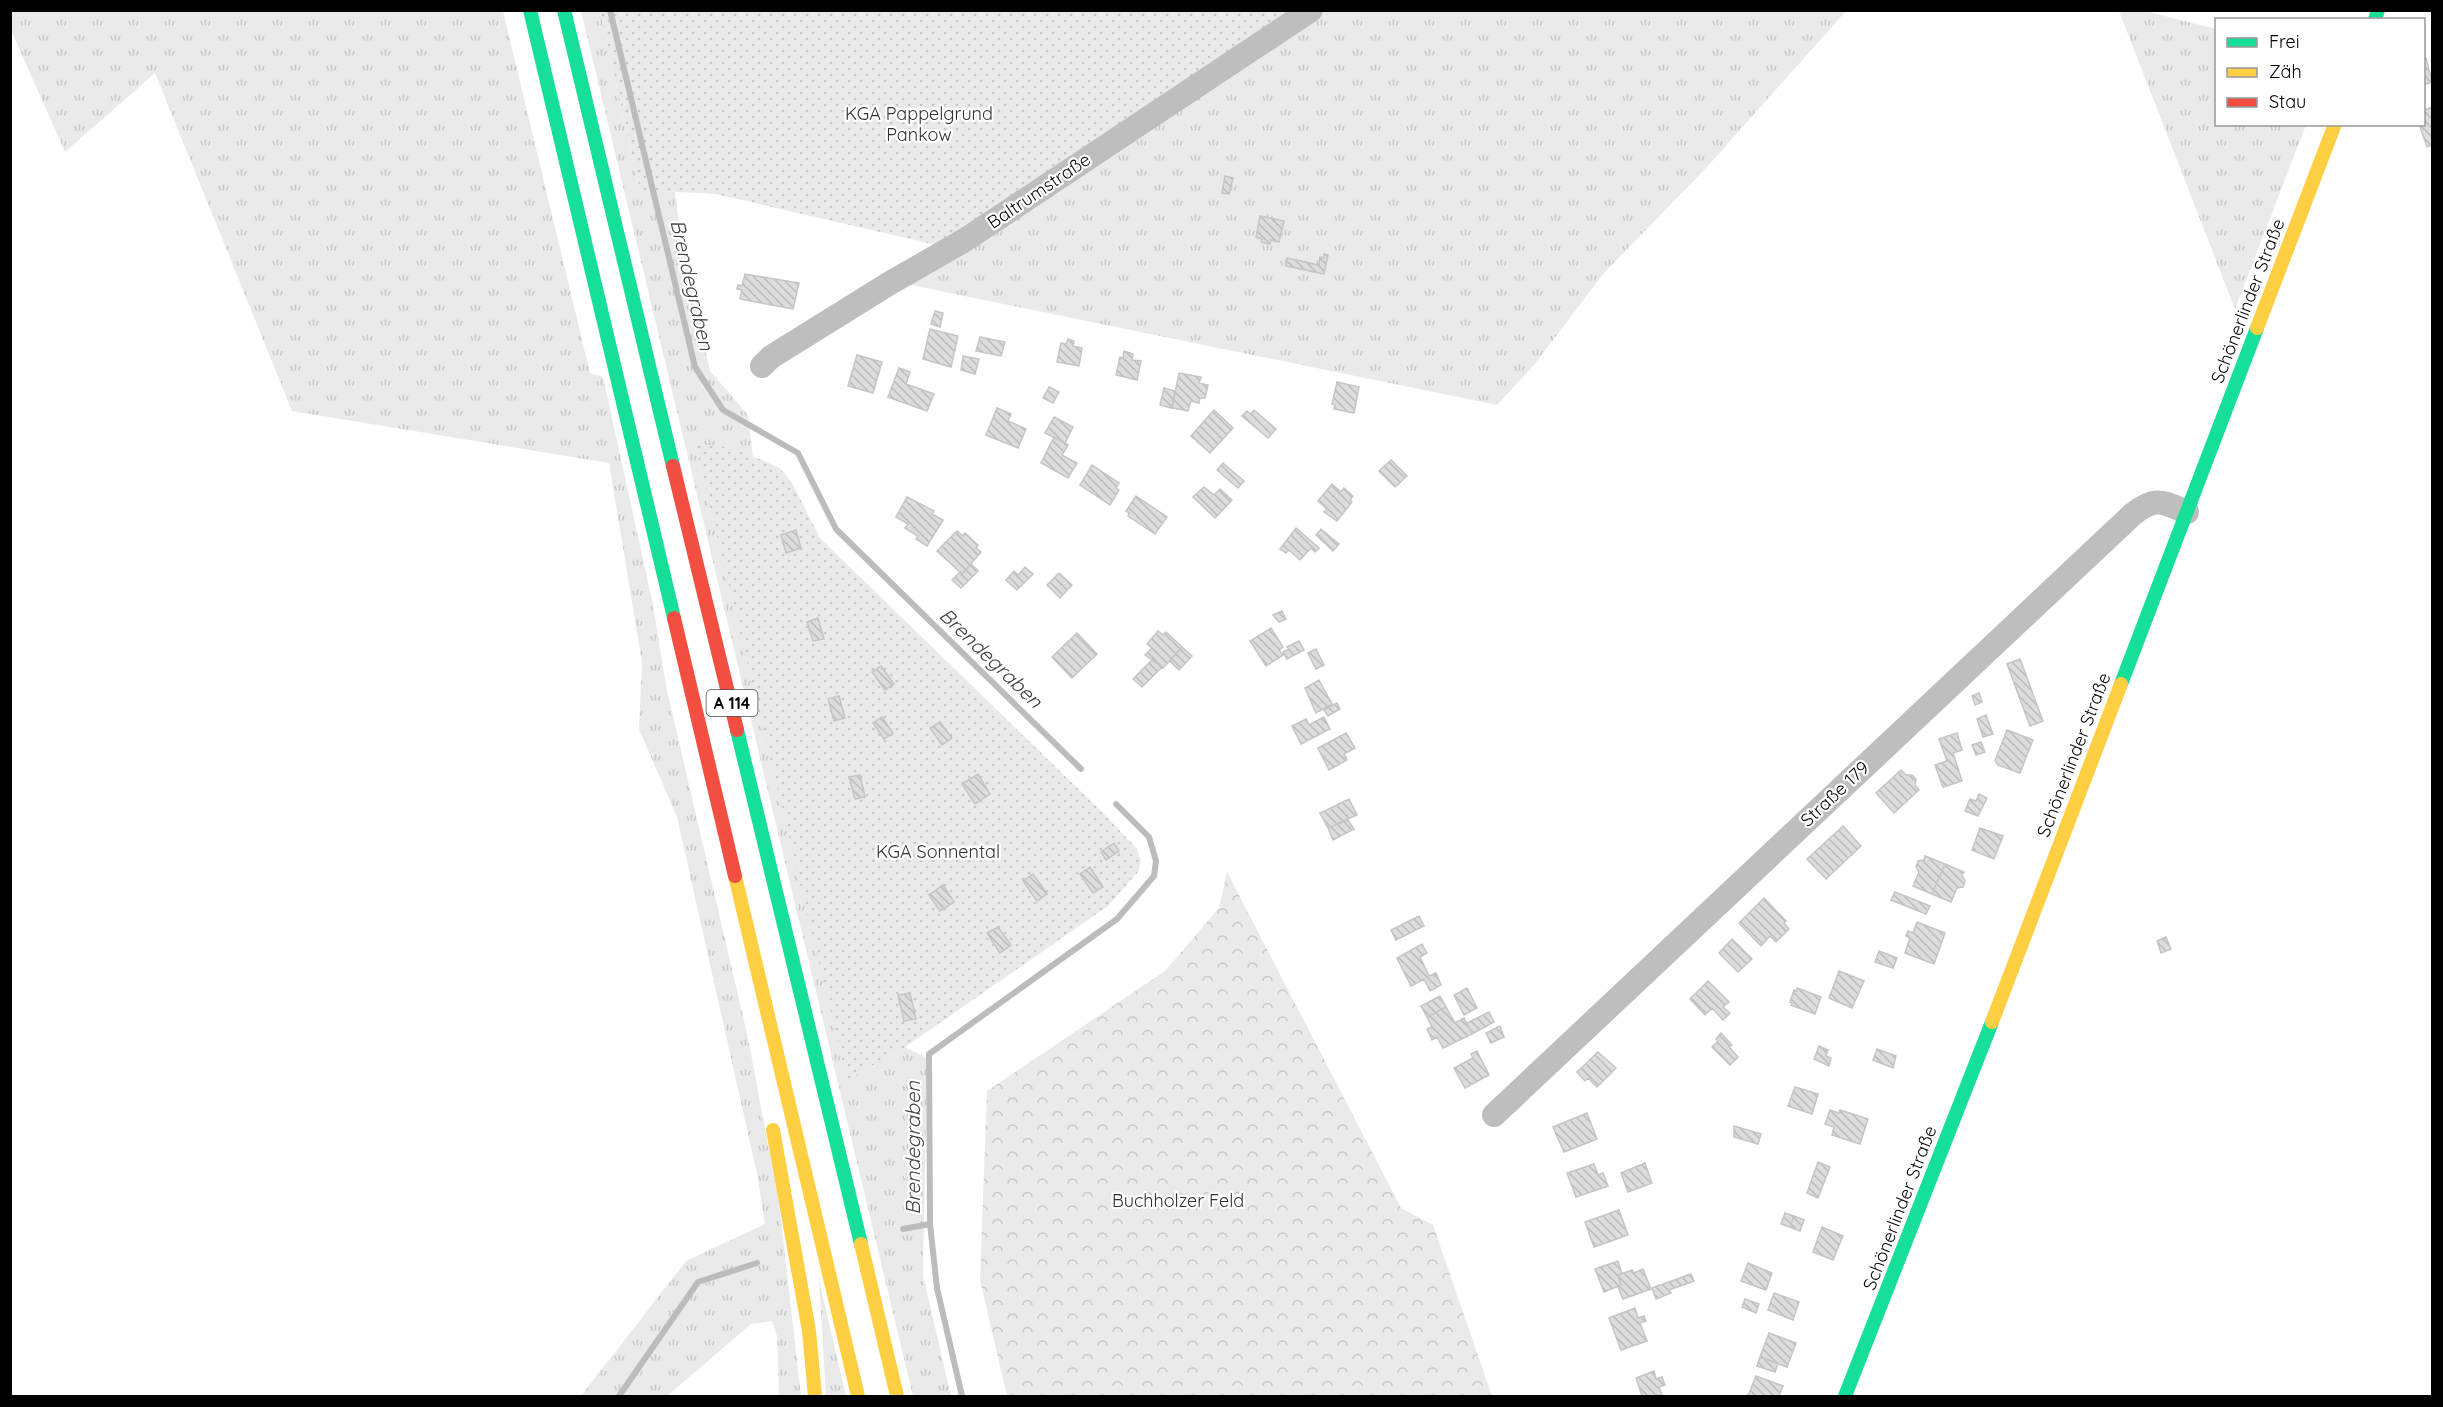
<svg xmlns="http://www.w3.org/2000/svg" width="2443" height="1407" font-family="Quicksand,sans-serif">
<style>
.grass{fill:url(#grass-tufts)}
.forest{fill:url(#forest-crowns)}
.garden{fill:url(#garden-dots)}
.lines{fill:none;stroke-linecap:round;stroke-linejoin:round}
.stream{stroke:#bcbcbc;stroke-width:6}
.building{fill:url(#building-back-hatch);stroke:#c5c5c5;stroke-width:1.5}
.street{stroke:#bebebe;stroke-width:24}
.fast{stroke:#16e098;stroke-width:14}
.slow{stroke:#ffcf43;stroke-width:14}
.jam{stroke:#f24e42;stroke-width:14}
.labels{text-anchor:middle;stroke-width:4.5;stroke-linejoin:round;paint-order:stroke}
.shield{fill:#fff;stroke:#4c4c4c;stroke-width:1.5}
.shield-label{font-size:16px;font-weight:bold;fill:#000}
.park-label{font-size:18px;fill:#303030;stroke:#fff}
.street-label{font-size:18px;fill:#000;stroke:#fff}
.water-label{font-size:20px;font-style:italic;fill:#414141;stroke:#fff}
</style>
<defs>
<pattern id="grass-tufts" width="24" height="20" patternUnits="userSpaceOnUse" patternTransform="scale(1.5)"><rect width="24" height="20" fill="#eaeaea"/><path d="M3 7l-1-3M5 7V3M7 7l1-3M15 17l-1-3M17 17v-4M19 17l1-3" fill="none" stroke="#c7c7c7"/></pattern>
<pattern id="forest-crowns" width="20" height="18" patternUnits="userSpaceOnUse" patternTransform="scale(1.5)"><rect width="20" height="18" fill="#eaeaea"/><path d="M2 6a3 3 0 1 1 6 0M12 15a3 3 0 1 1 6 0" fill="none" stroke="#c7c7c7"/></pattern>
<pattern id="garden-dots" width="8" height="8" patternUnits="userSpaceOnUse" patternTransform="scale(1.5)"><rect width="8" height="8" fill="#eaeaea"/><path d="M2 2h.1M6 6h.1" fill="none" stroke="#c7c7c7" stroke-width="1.8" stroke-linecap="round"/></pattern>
<pattern id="building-back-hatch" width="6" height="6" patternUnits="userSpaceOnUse" patternTransform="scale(1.5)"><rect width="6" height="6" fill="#ddd"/><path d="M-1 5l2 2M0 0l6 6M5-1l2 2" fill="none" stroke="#bcbcbc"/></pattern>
</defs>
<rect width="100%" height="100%" fill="#fff"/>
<path class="grass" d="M10,11H503L590,373L603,377L653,605L666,686L748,1038L779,1203L801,1396H779L777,1336L772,1321L751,1324L667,1396H581L686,1261L765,1224L757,1174L677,817L639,729L642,663L609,463L292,411L155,73L65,152L11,30Z
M581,11H600L640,190L675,192L681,240L710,371L748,415L753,457L732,447L695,444L848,1079L905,1047L927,1058L923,1275L951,1396H913Z
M1326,11H1846L1707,167L1604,273L1534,365L1497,405L906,284Z
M2119,11H2145L2216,29V124L2306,125L2235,309Z
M819,1280L846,1396H826Z"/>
<path class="forest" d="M1227,872L1401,1208L1433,1225L1492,1396H1007L980,1280L987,1091L1165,971L1219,908Z"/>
<path class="garden" d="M600,11H1296L941,246L716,194L640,190Z
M695,444L732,447L780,468L792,483L820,538L1104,814L1136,848L1141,860L1138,872L1108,906L905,1047L847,1080Z"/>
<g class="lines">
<path class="stream" d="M610,10L695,367L723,410L798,453L836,529L1081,769
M903,1229L930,1224
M619,1396L698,1282L757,1263
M962,1396L937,1288L930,1224L929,1054L1117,919L1154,876L1156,861L1149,837L1116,804"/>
</g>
<path class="building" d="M2426,58L2432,82L2424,85V59Z
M2432,107V145L2427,147L2419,124H2424V110Z
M1225,176L1233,178L1229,194L1222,193Z
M1260,216L1284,221L1279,242L1271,240L1270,244L1261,242L1262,239L1256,237Z
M1324,254L1328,255L1324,274L1286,266L1287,258L1319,265L1320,257L1324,258Z
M745,274L799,283L793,309L740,299L742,290L737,289L738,285L742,286Z
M935,311L943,313L940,327L931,324Z
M930,329L958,336L951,367L923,359Z
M980,337L1005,342L1001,356L976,351Z
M1068,339L1074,341L1073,346L1082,348L1079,366L1057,362L1061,343L1066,344Z
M1124,351L1133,354L1132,360L1141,361L1137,380L1116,375L1120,357L1123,358Z
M857,355L882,362L873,393L848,386Z
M963,356L979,359L975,374L961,370Z
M899,368L910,372L906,384L934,394L927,411L888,397Z
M1179,373L1201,377L1199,383L1208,385L1205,398H1200L1199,403L1191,401L1188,411L1172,408Z
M1337,382L1359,387L1354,413L1334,409L1335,405L1332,404Z
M1049,387L1059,392L1053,403L1043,398Z
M1164,388L1175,391L1172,408L1160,405Z
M997,408L1011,414L1008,421L1026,429L1018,448L986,435Z
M1214,410L1233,428L1210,453L1191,436Z
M1254,410L1276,429L1268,438L1242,416L1247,411L1251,414Z
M1054,417L1073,427L1065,443L1045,433Z
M1054,437L1068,445L1062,455L1077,463L1068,478L1041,463Z
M1391,460L1407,476L1395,487L1379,471Z
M1223,463L1244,481L1238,488L1217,470Z
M1092,465L1119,483L1116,488L1119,490L1110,505L1080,485Z
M1332,484L1341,492L1344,488L1353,496L1350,500L1352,502L1337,521L1324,512L1327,509L1318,501Z
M1204,487L1214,495L1220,489L1232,500L1215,518L1193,497Z
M1136,496L1167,517L1155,534L1128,516L1129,513L1126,511Z
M907,497L934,511L932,514L943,520L927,546L916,539L918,536L905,528L908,524L896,517Z
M1296,528L1319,548L1315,552L1311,548L1300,560L1289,550L1286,553L1280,549Z
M1321,529L1339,544L1333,551L1316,535Z
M796,530L801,548L786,553L781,535Z
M957,531L963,536L965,533L978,545L976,548L981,552L962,574L937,551Z
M971,564L978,571L961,588L952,580L960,572L962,574Z
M1025,567L1033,574L1017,590L1006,580L1014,571L1018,575Z
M1059,573L1072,585L1060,598L1047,585Z
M1282,611L1286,619L1279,622L1273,615Z
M818,618L824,639L813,641L807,622Z
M1271,628L1283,647L1279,650L1283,655L1266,666L1250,641Z
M1158,631L1163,635L1166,632L1182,647L1163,668L1145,655L1152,648L1147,644Z
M1077,633L1097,654L1072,678L1052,657Z
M1299,641L1304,650L1287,659L1283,652L1289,649L1287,647Z
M1182,647L1192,656L1179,670L1170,661Z
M1316,649L1324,665L1316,669L1308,653Z
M1153,659L1162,667L1142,687L1133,679Z
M2020,659L2043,721L2030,726L2007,664Z
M881,666L894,684L885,690L872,672Z
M1319,680L1332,704L1316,713L1305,688Z
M1979,693L1982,702L1975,705L1972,696Z
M839,696L845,718L834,721L828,699Z
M1337,703L1340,709L1328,716L1324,710Z
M1986,715L1993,734L1983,737L1977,719Z
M882,717L893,733L884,739L873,723Z
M1324,717L1330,729L1301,744L1292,726L1306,719L1309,725Z
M940,722L952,738L942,745L930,728Z
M2007,730L2033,740L2020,773L1998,765L1995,761Z
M1346,733L1355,748L1344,754L1347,760L1329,770L1318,748Z
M1957,733L1962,750L1953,753L1962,781L1943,787L1935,765L1947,761L1939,739Z
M1981,742L1985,752L1976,755L1972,745Z
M1901,770L1906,775H1912L1916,779L1915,785L1919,790L1894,813L1876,793Z
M978,774L990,794L975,804L962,784Z
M860,775L865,797L855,799L849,777Z
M1979,794L1987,798L1978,816L1965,811L1970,799L1976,801Z
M1349,799L1357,815L1328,828L1320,813Z
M1348,820L1354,829L1333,840L1328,828Z
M1843,826L1861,846L1826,879L1807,859Z
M1980,828L2003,836L1994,859L1972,850Z
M1114,843L1119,851L1106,860L1101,852Z
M1925,856L1945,864L1932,894L1913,886L1919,872L1916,867L1918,861L1924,860Z
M1945,864L1964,872L1962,875L1965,881L1963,887L1957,888L1951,902L1932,894Z
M1090,867L1103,887L1093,893L1080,874Z
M1033,874L1047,894L1037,901L1023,881Z
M943,885L954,902L940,911L929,895Z
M1895,892L1930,906L1926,914L1891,900Z
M1764,898L1786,921L1784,923L1789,929L1776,942L1770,936L1761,946L1739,923Z
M1419,916L1424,926L1396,940L1391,930Z
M1917,922L1945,933L1934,964L1905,953L1910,938L1906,936L1908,931L1913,933Z
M998,927L1011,945L1000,953L987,933Z
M2166,937L2171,949L2161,953L2157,941Z
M1732,939L1752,959L1738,972L1719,953Z
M1422,944L1427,953L1420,957L1429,976L1436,973L1441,985L1430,991L1424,979L1411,986L1397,958Z
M1879,951L1897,958L1893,968L1875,962Z
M1839,971L1864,981L1852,1008L1829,998Z
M1708,981L1729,1002L1723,1007L1730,1013L1723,1020L1712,1008L1705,1015L1690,999Z
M1467,988L1477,1008L1464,1015L1454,995Z
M1797,988L1821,997L1815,1014L1791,1005L1792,1003L1790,1002L1794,990L1796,991Z
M910,993L916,1019L904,1021L898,995Z
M1440,996L1446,1007L1427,1017L1421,1006Z
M1446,1007L1455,1023L1464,1018L1472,1034L1443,1048L1437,1037L1432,1040L1427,1029L1432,1027L1427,1017Z
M1489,1012L1494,1022L1472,1034L1467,1023Z
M1500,1026L1504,1037L1491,1043L1486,1033Z
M1721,1033L1732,1045L1729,1047L1738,1057L1730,1065L1712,1047L1718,1041L1716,1039Z
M1819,1046L1828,1050L1826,1056L1831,1058L1829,1066L1814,1059Z
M1877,1049L1896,1056L1893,1068L1873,1060Z
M1477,1051L1489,1075L1465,1088L1454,1068L1473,1058L1471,1054Z
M1598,1052L1616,1068L1597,1087L1588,1078L1585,1081L1577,1072Z
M1795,1087L1818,1094L1812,1114L1788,1106Z
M1830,1110L1839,1113L1840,1110L1868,1119L1860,1144L1832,1135L1834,1127L1825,1124Z
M1587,1113L1597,1139L1564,1152L1553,1127Z
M1734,1126L1761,1134L1758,1144L1734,1137Z
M1818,1162L1830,1167L1818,1198L1807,1193Z
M1645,1163L1652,1183L1628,1192L1621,1173Z
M1594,1164L1598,1175L1603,1173L1608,1186L1576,1197L1567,1173Z
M1619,1210L1628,1235L1594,1247L1585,1222Z
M1785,1213L1794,1216L1790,1227L1781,1224Z
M1794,1216L1804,1220L1800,1231L1790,1227Z
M1822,1227L1843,1236L1833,1260L1813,1252Z
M1618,1261L1622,1274L1618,1275L1621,1285L1604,1292L1595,1269Z
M1748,1263L1772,1273L1766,1290L1741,1281Z
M1643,1269L1651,1289L1623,1299L1618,1287L1621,1285L1618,1275L1632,1270L1634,1273Z
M1691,1274L1694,1281L1669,1290L1671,1293L1656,1299L1652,1288Z
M1774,1293L1799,1302L1793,1320L1768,1310Z
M1745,1299L1759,1304L1756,1313L1742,1307Z
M1635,1308L1638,1318L1644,1316L1646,1321L1640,1323L1647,1341L1621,1350L1609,1318Z
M1769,1333L1796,1343L1787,1367L1760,1357Z
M1760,1357L1778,1363L1775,1372L1757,1366Z
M1654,1371L1656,1379L1662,1377L1665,1385L1659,1387L1662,1395L1642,1396L1636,1378Z
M1756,1376L1783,1386L1779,1396H1748Z"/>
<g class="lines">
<path class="street" d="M762,366L771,357L890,283L965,240L1311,10
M1494,1115L2133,514C2156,496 2162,502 2187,512"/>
<path class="fast" d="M530,10L674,618
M564,10L673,466
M2375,20L2378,10
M2121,684L2257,328
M737,730L861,1244
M1845,1396L1992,1022"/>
<path class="slow" d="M2257,328L2335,124
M735,876L858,1396
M1992,1022L2121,684
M773,1130L809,1331L815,1396
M861,1244L897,1396"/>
<path class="jam" d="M673,466L737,730
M674,618L735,876"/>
</g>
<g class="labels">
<rect class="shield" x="706.5" y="690" width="51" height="26" rx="4.5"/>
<g class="shield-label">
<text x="732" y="709">A 114</text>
</g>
<g class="park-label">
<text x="919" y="120">KGA Pappelgrund<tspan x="919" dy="21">Pankow</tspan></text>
<text x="938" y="858">KGA Sonnental</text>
<text x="1178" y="1207">Buchholzer Feld</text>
</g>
<g class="street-label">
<text transform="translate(1039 191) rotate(-34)" y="6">Baltrumstraße</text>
<text transform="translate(2248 301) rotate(-69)" y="6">Schönerlinder Straße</text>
<text transform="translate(2074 755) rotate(-69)" y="6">Schönerlinder Straße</text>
<text transform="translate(1835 794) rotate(-43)" y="6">Straße 179</text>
<text transform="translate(1900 1208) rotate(-69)" y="6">Schönerlinder Straße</text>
</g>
<g class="water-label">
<text transform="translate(692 285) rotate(77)" y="7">Brendegraben</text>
<text transform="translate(991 658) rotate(44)" y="7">Brendegraben</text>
<text transform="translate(913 1148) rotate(-90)" y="7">Brendegraben</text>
</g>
</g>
<rect width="2443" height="1407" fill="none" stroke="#000000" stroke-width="24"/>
<rect x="2215" y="18" width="210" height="108" fill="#ffffff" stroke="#999999" stroke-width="1.5"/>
<rect x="2227" y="38" width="30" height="9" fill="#16e098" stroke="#999999" stroke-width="1.5"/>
<text x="2269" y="48" font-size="18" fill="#000000">Frei</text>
<rect x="2227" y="68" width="30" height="9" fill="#ffcf43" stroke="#999999" stroke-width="1.5"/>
<text x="2269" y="78" font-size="18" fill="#000000">Zäh</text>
<rect x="2227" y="98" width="30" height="9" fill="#f24e42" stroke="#999999" stroke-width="1.5"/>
<text x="2269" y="108" font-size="18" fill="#000000">Stau</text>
</svg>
